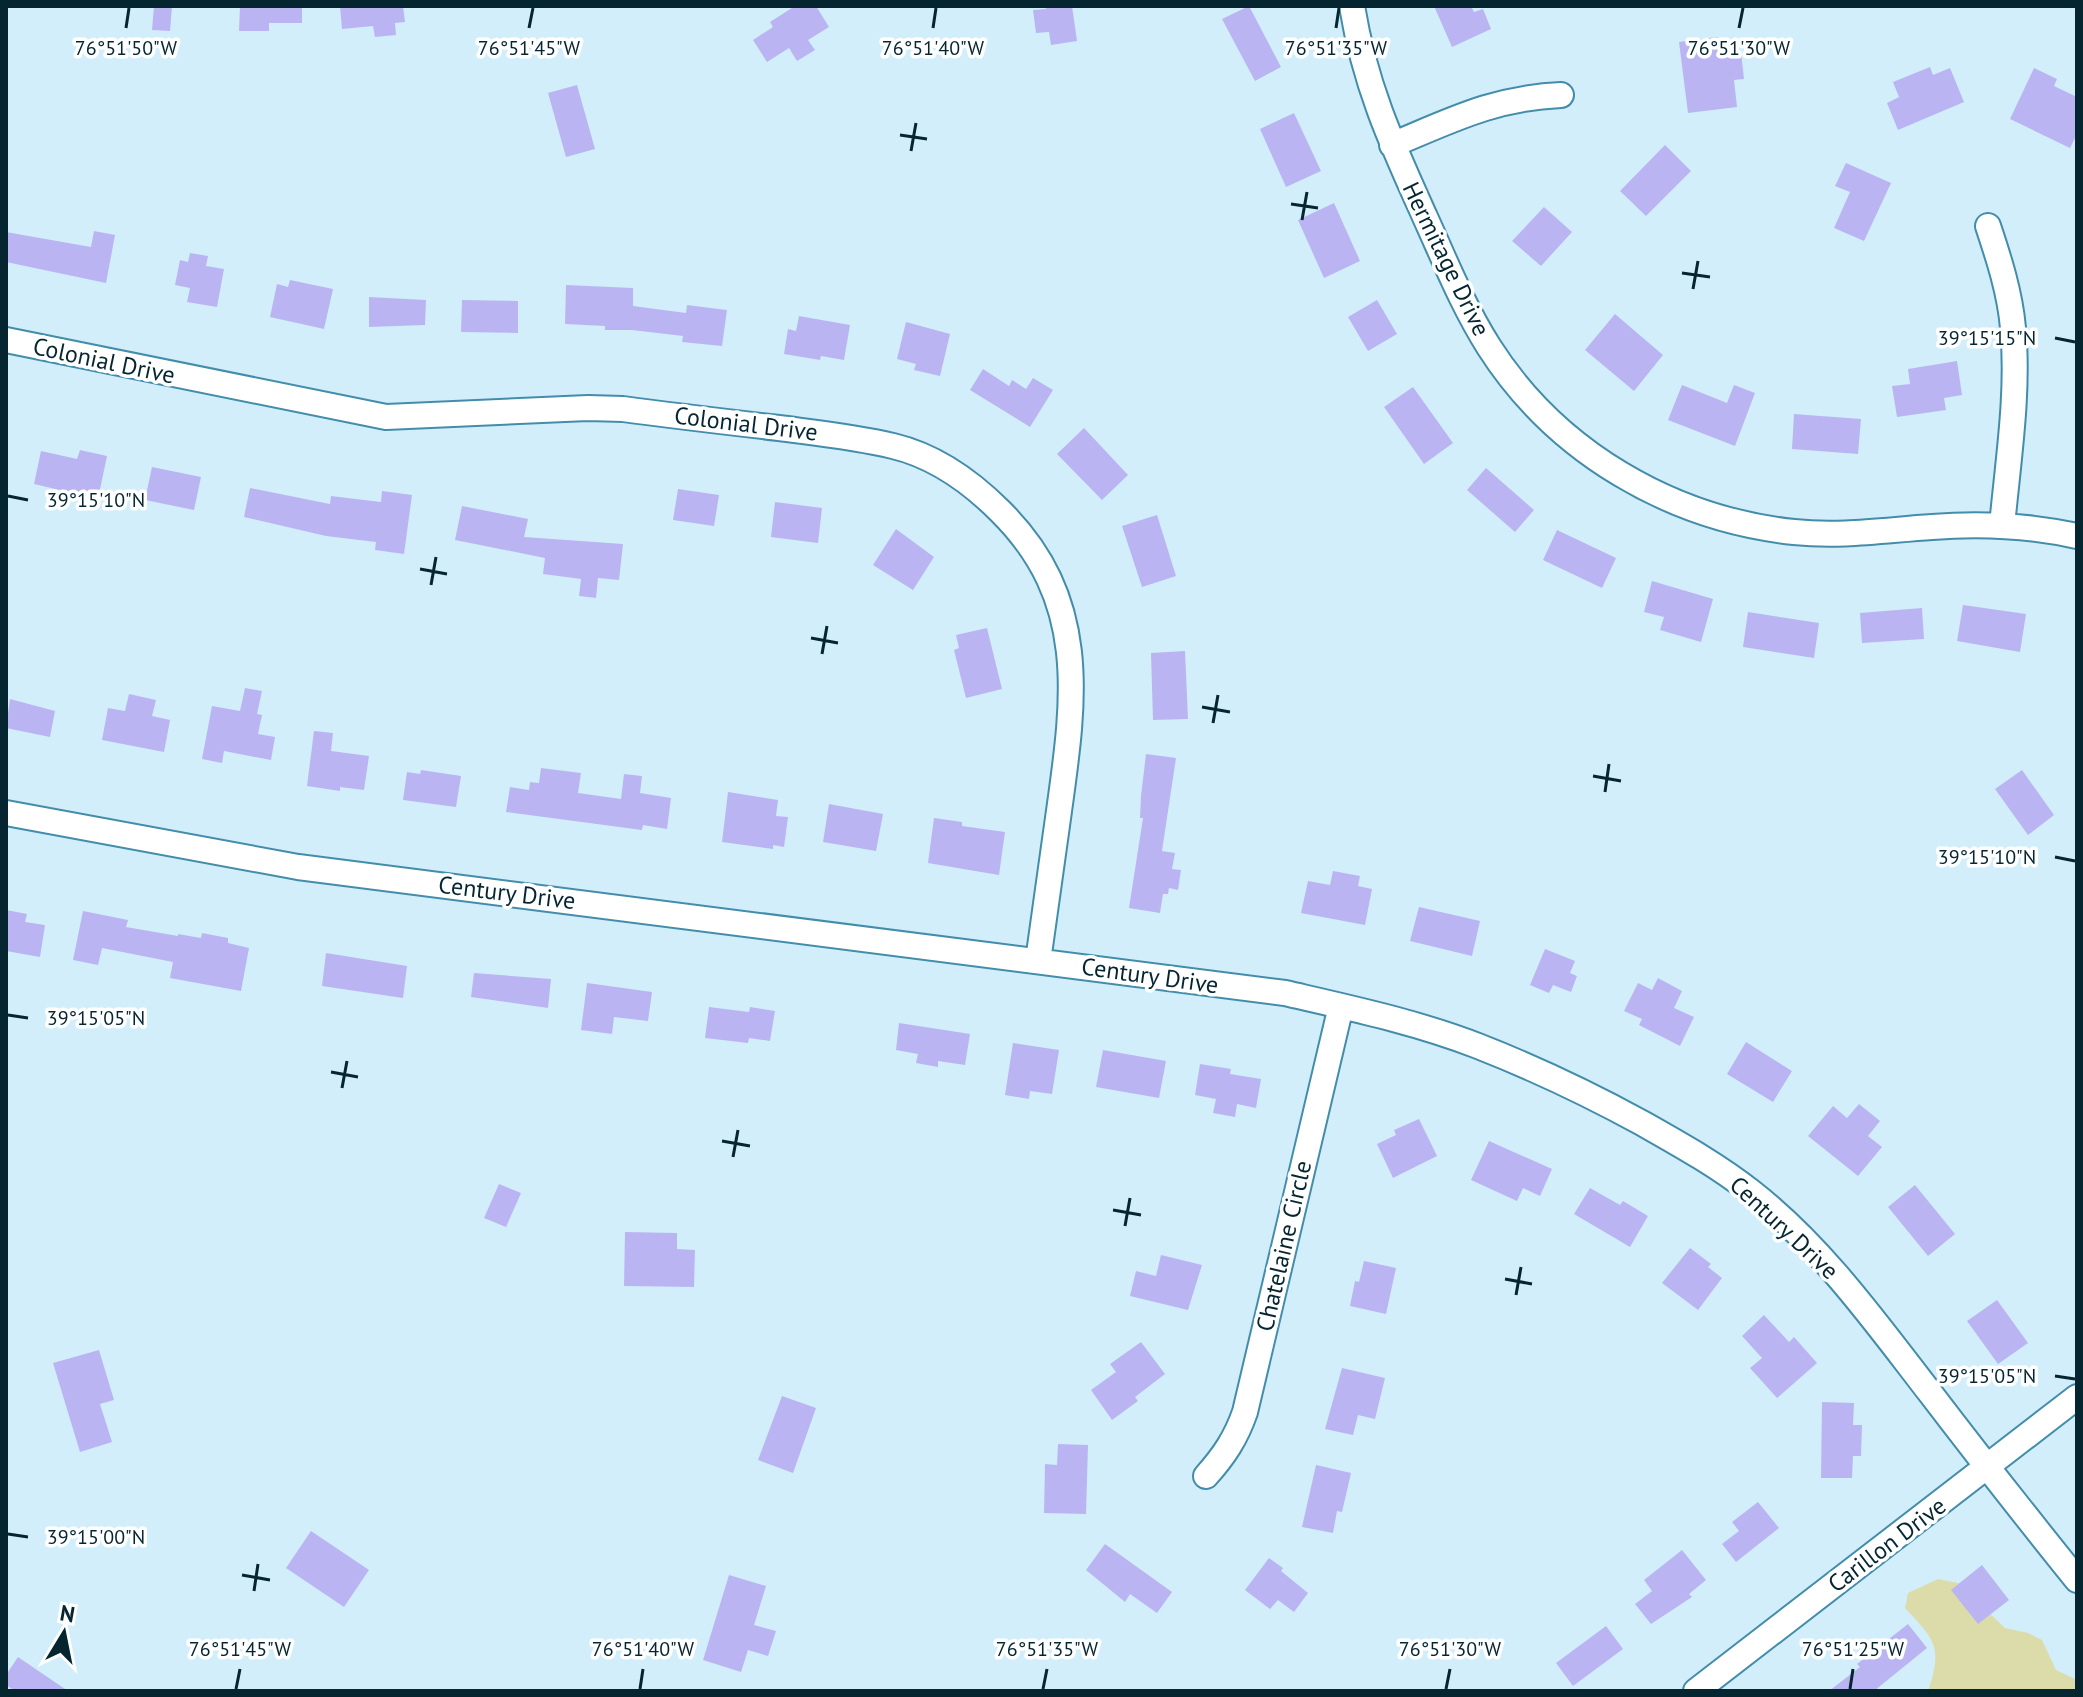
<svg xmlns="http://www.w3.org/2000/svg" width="2083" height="1697" font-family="'PT Sans',sans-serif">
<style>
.green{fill:#dbdcaa}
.building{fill:#bab5f2}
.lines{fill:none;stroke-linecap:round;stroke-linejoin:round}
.minor-casing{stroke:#438dab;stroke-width:28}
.minor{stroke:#fff;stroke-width:24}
.ticks{fill:none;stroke:#052531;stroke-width:3}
.labels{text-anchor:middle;stroke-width:7;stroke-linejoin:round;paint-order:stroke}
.street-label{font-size:24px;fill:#052531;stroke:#fff}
.ticks-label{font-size:20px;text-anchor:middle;fill:#052531;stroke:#fff;stroke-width:7;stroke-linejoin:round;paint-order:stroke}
</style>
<rect width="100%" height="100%" fill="#d2eefb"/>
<path class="green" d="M1938,1579L1963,1584L1983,1607L2005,1628L2028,1633L2042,1640L2056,1670L2077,1680V1691H1928C1943,1647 1935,1640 1905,1608L1908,1593Z"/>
<path class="building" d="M154,6H172L170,31L152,30Z
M240,6H302V23H269V31H239Z
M340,6H403L405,22L395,23L396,35L375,37L373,26L342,29Z
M795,6H816L829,27L808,40L815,50L797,61L789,48L767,62L753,40L773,27L770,22Z
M1045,6H1072L1077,41L1051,45L1049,32L1036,33L1033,10L1046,9Z
M1249,6L1281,67L1255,81L1222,19Z
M1434,6H1471L1474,12L1483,9L1491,29L1452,47Z
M1717,37L1719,55L1741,52L1744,79L1734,80L1737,107L1688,113L1679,42Z
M1930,67L1933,75L1950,68L1964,102L1898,130L1887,103L1899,97L1893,82Z
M2034,68L2057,79L2054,86L2077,97V134L2070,148L2010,119Z
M577,85L595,149L566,157L548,93Z
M1294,113L1321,171L1286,187L1260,129Z
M1665,145L1691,171L1646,216L1620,191Z
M1846,163L1891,183L1864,241L1834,228L1850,192L1835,186Z
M1334,203L1360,261L1324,278L1298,220Z
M1544,207L1572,232L1541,266L1512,241Z
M94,231L115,235L106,283L6,262V232L91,247Z
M190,253L208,256L206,266L224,269L217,307L187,302L190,288L175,285L180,260L188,262Z
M290,280L333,289L324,329L270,317L277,284L288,287Z
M566,285L633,288V306L686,313L687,305L727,310L722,346L682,342L683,336L632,330H605V326L565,324Z
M369,297L426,300L425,325L369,327Z
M462,300L518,301V333L461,332Z
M1377,300L1397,334L1368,351L1348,317Z
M1615,314L1663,355L1634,391L1585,350Z
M799,316L850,325L844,360L821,356L820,360L784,354L788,329L796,331Z
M906,322L950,334L940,376L914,370L916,364L897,359Z
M1957,361L1962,395L1944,398L1946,410L1897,417L1892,386L1910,384L1908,369Z
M983,369L1009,386L1012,380L1026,389L1033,378L1053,390L1030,427L970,390Z
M1682,385L1727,403L1734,385L1755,393L1735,446L1668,420Z
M1413,387L1453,443L1424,464L1384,407Z
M1794,414L1861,419L1858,454L1792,449Z
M1084,428L1128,475L1102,500L1057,454Z
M80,450L107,456L98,499L34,484L41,451L77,459Z
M152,467L201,477L194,510L145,500Z
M1486,468L1534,510L1515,532L1467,490Z
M250,488L330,504L331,496L381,502L382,491L412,495L404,554L375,550L376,542L326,536L244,517Z
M678,489L719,495L714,526L673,520Z
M775,502L822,508L818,543L771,537Z
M462,506L528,519L524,537L623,544L619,580L598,578L596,598L579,596L581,579L543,574L545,558L455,540Z
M1157,515L1176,576L1142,587L1122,526Z
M896,529L934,557L913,590L873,565Z
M1557,530L1616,558L1602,588L1543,560Z
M1652,581L1713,599L1701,642L1660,630L1664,617L1644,612Z
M1963,605L2026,614L2020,652L1957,641Z
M1922,608L1924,639L1862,643L1860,613Z
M1748,612L1819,623L1814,658L1743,647Z
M987,628L1002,689L966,698L954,650L959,648L956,635Z
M1185,651L1188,719L1153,720L1151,653Z
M245,688L262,691L257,714L262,715L258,734L275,737L271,760L224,751L222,763L202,759L212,706L240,711Z
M129,694L156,700L152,716L170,720L164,752L102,740L108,708L125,711Z
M10,699L55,711L50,737L6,728Z
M314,731L333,733L331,751L369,756L364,790L340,787V791L307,786Z
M1146,754L1176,758L1162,851L1175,853L1172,869L1181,870L1178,890L1169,888L1168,894H1163L1160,913L1129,908L1143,818H1140L1141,796Z
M541,768L581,773L578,793L621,799L624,774L642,776L640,793L671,798L667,829L643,825L642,830L506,812L510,787L529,790L530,782L539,783Z
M421,770L461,776L456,807L403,800L407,772L420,774Z
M2022,770L2054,815L2028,835L1995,789Z
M728,792L778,800L776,816L788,817L784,847L773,845V849L722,842Z
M829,804L883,814L876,851L823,842Z
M934,818L962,822V826L1005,832L999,875L928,863Z
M1333,871L1360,876L1358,886L1372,889L1365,925L1301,913L1308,881L1330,885Z
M1419,907L1480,921L1472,956L1410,941Z
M6,910L27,914L25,922L45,925L40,957L6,951Z
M83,911L128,920L126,927L178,936V934L201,938L202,933L228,938V943L249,948L241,991L170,978L173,962L102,948L98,965L73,960Z
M1545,949L1575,961L1570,973L1577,976L1571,992L1553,985L1549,993L1530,985Z
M326,953L407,966L403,998L322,986Z
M474,973L551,979L548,1008L471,997Z
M1658,978L1682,991L1674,1008L1694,1017L1680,1046L1639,1025L1642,1019L1624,1011L1638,983L1652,990Z
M587,983L652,992L648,1021L614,1017L612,1034L581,1030Z
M709,1007L749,1012L750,1007L775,1011L770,1041L749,1038L748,1043L705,1038Z
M899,1023L970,1034L965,1065L938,1061V1067L916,1063L918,1054L896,1050Z
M1746,1042L1792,1071L1773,1102L1727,1074Z
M1013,1043L1059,1050L1052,1094L1030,1091L1029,1099L1005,1095Z
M1103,1050L1166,1061L1159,1098L1096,1087Z
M1200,1064L1231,1069L1230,1074L1261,1079L1256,1108L1237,1104L1235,1117L1213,1113L1216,1099L1195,1095Z
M1859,1104L1880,1121L1868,1136L1882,1147L1858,1176L1808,1136L1833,1106L1847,1118Z
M1419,1119L1437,1156L1393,1178L1377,1144L1396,1135L1394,1130Z
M1489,1141L1552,1169L1540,1196L1523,1188L1517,1201L1471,1180Z
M499,1184L521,1193L506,1227L484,1218Z
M1915,1185L1955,1234L1928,1256L1888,1207Z
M1590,1188L1620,1205L1623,1201L1648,1216L1630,1247L1574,1214Z
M625,1232L677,1233V1249L695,1250L694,1287L624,1286Z
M1690,1248L1711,1264L1708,1267L1722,1278L1698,1310L1662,1283Z
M1161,1255L1202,1265L1188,1310L1130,1296L1136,1271L1156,1276Z
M1364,1261L1396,1268L1386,1314L1350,1306L1355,1281L1359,1282Z
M1997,1300L2028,1343L1998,1364L1967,1321Z
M1764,1315L1789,1342L1794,1337L1817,1363L1777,1398L1750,1368L1762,1358L1742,1336Z
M1141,1342L1165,1374L1135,1397L1138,1401L1112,1420L1091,1390L1116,1372L1110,1364Z
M99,1350L114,1400L100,1404L112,1442L80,1452L53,1363Z
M1342,1368L1385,1378L1375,1419L1358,1415L1353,1435L1325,1429Z
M782,1396L816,1408L793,1473L758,1460Z
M1822,1402L1854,1403L1853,1425H1862L1861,1456H1853L1852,1478H1821Z
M1058,1444L1088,1445L1086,1514L1044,1513L1045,1464L1057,1465Z
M1316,1465L1351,1473L1342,1512L1337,1511L1333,1533L1302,1527Z
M1758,1502L1779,1528L1736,1562L1722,1544L1739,1531L1732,1522Z
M311,1531L369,1570L344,1607L286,1568Z
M1105,1544L1172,1592L1157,1613L1130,1594L1125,1602L1086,1570Z
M1682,1550L1706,1580L1689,1594L1692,1597L1651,1624L1635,1604L1652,1591L1644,1580Z
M1269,1558L1283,1568L1281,1571L1308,1593L1294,1612L1278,1600L1270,1609L1245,1590Z
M1982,1565L2009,1600L1978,1624L1951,1590Z
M729,1575L766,1586L754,1625L776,1631L768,1656L748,1650L741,1672L703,1660Z
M1908,1624L1927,1648L1874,1691H1829L1860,1667L1857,1664Z
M1606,1626L1623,1649L1573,1686L1556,1663Z
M18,1657L68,1691H15L6,1685V1675Z"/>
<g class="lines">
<defs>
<path id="minor" d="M1352,6C1365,86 1392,144 1425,217C1445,261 1463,306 1489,347C1556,452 1671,519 1794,532C1841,537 1885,530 1932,527C1980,523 2031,526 2077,536
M1392,145C1452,120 1494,98 1561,95
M1988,226C1999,259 2010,293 2013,328C2019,393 2008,461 2002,526
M6,340L386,417L588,408L623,409C675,416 727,422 779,428C817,433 856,437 893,446C935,456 970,481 1000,511C1089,599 1075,697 1059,811C1052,861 1045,911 1038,961
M6,813L298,867L1285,993C1350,1008 1416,1022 1478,1046C1534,1068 1589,1094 1642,1123C1679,1144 1717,1165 1750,1191C1822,1247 1876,1323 1931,1394C1979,1457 2028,1519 2077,1580
M1206,1476C1224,1456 1236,1438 1245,1412L1341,1006
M1696,1691L2077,1397"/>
</defs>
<use href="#minor" class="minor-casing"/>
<use href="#minor" class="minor"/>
</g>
<path class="ticks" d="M126,28L129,8M529,28L533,8M933,28L936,8M1336,28L1339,8M1739,28L1743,8M900,135L927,139M911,151L916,123M1291,204L1318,208M1302,220L1307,192M1682,273L1710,277M1693,289L1698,261M2055,338L2075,342M8,496L28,500M420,569L447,574M431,585L436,557M811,638L838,643M822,654L827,626M1202,707L1230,712M1213,723L1218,695M1593,776L1621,781M1605,792L1609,764M2055,857L2075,861M8,1015L28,1018M331,1072L358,1077M342,1088L347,1061M722,1141L750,1146M733,1157L738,1130M1113,1210L1141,1215M1125,1226L1130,1198M1505,1279L1532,1284M1516,1295L1521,1267M2055,1376L2075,1379M8,1534L28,1537M242,1575L270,1580M254,1591L258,1564M236,1689L240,1669M640,1689L643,1669M1043,1689L1047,1669M1446,1689L1450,1669M1850,1689L1853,1669"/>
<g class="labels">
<g class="street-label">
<text transform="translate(1446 259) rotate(64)" y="8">Hermitage Drive</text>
<text transform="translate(104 361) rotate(12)" y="8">Colonial Drive</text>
<text transform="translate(746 424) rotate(7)" y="8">Colonial Drive</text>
<text transform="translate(507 893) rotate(7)" y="8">Century Drive</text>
<text transform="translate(1150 976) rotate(8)" y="8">Century Drive</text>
<text transform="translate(1784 1228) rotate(43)" y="8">Century Drive</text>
<text transform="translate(1284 1246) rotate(-77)" y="8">Chatelaine Circle</text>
<text transform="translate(1887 1545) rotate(-37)" y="8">Carillon Drive</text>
</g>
</g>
<g class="ticks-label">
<text x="126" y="55">76°51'50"W</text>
<text x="529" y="55">76°51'45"W</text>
<text x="933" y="55">76°51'40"W</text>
<text x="1336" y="55">76°51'35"W</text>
<text x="1739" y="55">76°51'30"W</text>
<text x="1987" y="345">39°15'15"N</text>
<text x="96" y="507">39°15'10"N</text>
<text x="1987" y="864">39°15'10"N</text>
<text x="96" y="1025">39°15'05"N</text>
<text x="1987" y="1383">39°15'05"N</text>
<text x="96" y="1544">39°15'00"N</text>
<text x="240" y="1656">76°51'45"W</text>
<text x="643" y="1656">76°51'40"W</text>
<text x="1047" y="1656">76°51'35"W</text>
<text x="1450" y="1656">76°51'30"W</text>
<text x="1853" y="1656">76°51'25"W</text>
</g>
<rect width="2083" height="1697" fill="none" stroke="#052531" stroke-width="16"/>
<g transform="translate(64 1633) rotate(10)" stroke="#ffffff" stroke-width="6" paint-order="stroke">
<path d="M0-6L14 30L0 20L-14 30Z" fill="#052531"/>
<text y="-12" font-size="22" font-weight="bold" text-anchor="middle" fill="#052531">N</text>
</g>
</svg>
